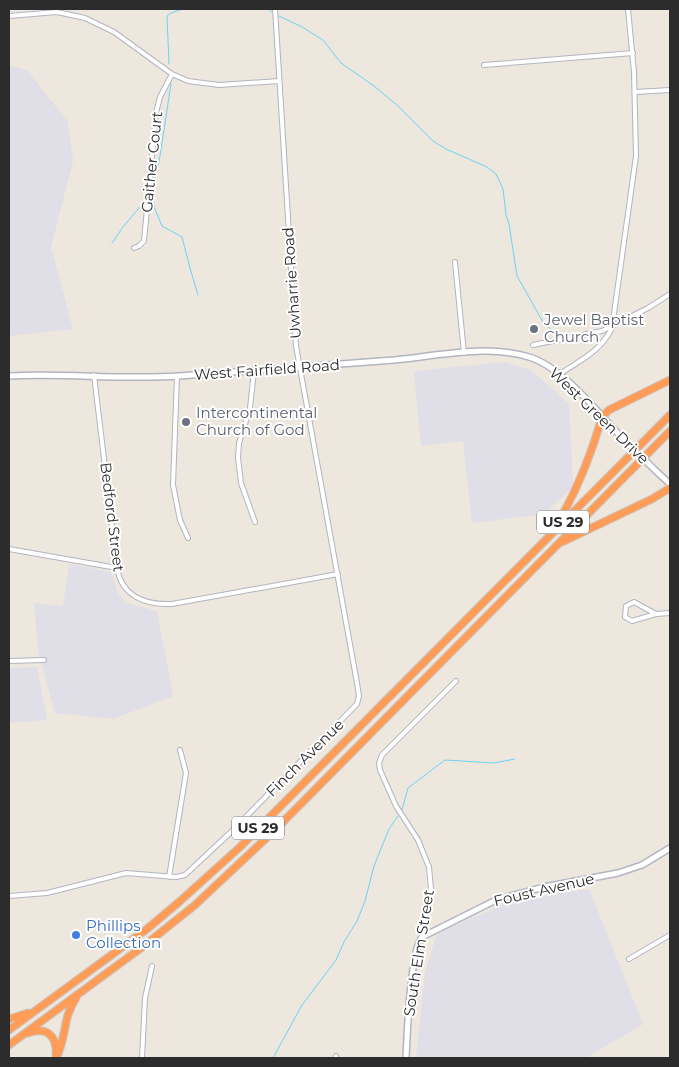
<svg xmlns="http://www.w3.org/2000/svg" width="679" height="1067" font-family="Montserrat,sans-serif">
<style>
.industrial{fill:#e0dee7}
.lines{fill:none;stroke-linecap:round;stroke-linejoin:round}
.stream{stroke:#6cd3f5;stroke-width:1}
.street-casing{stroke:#b2b5c0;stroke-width:6}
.secondary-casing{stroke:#b2b5c0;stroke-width:8}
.highway-casing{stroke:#c8c8c8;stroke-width:9}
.street{stroke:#fff;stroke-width:4}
.secondary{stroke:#fff;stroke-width:5}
.highway{stroke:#ff9d58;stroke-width:7}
.secondary-bridge-casing{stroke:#b2b5c0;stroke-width:8;stroke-linecap:butt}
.secondary-bridge{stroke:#fff;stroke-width:5}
.worship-dot{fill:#6b7280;stroke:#fff;stroke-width:2}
.shop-dot{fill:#3f7fe0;stroke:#fff;stroke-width:2}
.labels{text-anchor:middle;stroke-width:4;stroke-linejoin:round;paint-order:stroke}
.shield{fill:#fff;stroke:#6b6b6b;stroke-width:1}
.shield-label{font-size:14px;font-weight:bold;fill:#2c2c2c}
.street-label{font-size:15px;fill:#2c2c2c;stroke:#fff}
.worship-label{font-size:15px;fill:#5b616d;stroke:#fff;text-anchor:start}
.shop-label{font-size:15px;fill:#366cbe;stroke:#fff;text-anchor:start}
</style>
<rect width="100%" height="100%" fill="#eee7de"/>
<path class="industrial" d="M10,66L27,70L68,122L73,161L51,247L73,329L9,336V67Z
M504,362L531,370L569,404L573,487L544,514L472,523L463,441L421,446L414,371Z
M69,564L111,572L118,593L126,603L157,611L173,696L113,719L55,713L39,655L34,603L63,606Z
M37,667L47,720L9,723V668Z
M589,889L643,1024L586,1058H416L425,973L436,936L446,930L511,901Z"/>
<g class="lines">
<path class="stream" d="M268,9L272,12
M279,16L302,27L323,40L341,63L374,86L398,106L433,141L446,149L487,167L496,174L503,189L506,215L509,224L517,276L543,322L555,333
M169,64L167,16L171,13L183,9
M152,191L159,162L171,84
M151,192L155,209L162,226L182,237L190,268L198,295
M112,243L123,227L143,203
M402,810L408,788L445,760L494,763L515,759
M273,1058L302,1005L336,960L344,942L357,921L365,901L374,866L389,829L398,816"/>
<defs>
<path id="street" d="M9,16L57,12L85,18L114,32L172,74L188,81L219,85L279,81
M484,65L633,53
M635,92L670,90
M134,248L139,246L144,241L156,113L160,97L172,74
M455,262L464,353
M533,345L602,331L648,308L670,294
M254,371L250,408L239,443L238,458L241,483L255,522
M560,374C582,359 600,352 612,328L636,156L634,72L628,9
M94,375L117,568C122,597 146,605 172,604L338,574
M177,376L173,485L180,520L188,538
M9,549L117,568
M656,614L634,602L626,606L625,617L632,621L656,614L670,613
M9,661L44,660
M169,877L186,773L180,750
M9,896L47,893L126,873L176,877L185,875L232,831L357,704L359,696L357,683L296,346L275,9
M421,939L431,889L429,867L418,840L396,806L380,770L379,763L382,755L456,681
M629,959L670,935
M142,1058L145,998L152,966
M335,1058L336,1056"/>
<path id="secondary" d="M9,376C65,373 122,380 179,376C250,371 322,366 394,360C435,356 489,344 529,357C563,367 599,414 624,440
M656,471L670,484
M406,1058C407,1037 410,953 421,939C423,937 427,934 430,933L496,900L544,887L618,873L642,865L670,848"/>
<path id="highway" d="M557,524C577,491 591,455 602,417L609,410L670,380
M562,542L652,499L670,488
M9,1019L28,1013
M9,1030L147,929L179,902L240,847L670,415
M28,1033C47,1026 57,1036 56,1055
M9,1045L145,945L195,905L276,829L670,431
M56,1058C67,1037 62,1019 76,998"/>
</defs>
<use href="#street" class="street-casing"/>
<use href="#secondary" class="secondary-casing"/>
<use href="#highway" class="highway-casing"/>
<use href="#street" class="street"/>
<use href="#secondary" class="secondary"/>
<use href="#highway" class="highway"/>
<defs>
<path id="secondary-bridge" d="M624,440L656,471"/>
</defs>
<use href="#secondary-bridge" class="secondary-bridge-casing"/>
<use href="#secondary-bridge" class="secondary-bridge"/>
</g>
<g class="worship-dot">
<circle cx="534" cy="329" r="5"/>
<circle cx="186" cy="422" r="5"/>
</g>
<circle class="shop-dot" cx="76" cy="935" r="5"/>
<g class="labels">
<g class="shield">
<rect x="537" y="510.5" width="52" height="23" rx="4"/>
<rect x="232" y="816.5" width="52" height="23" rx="4"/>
</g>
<g class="shield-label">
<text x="563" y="527">US 29</text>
<text x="258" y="833">US 29</text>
</g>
<g class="street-label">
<text transform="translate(152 162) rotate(-84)" y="5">Gaither Court</text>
<text transform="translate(292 283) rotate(-94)" y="5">Uwharrie Road</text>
<text transform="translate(267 370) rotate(-4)" y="5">West Fairfield Road</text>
<text transform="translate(599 416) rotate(44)" y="5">West Green Drive</text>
<text transform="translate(112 517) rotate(83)" y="5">Bedford Street</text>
<text transform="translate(305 758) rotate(-45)" y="5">Finch Avenue</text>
<text transform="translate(544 890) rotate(-13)" y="5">Foust Avenue</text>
<text transform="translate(419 953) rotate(-81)" y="5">South Elm Street</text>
</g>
<g class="worship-label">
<text x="544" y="325">Jewel Baptist<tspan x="544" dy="17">Church</tspan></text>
<text x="196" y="418">Intercontinental<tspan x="196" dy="17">Church of God</tspan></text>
</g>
<g class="shop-label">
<text x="86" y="931">Phillips<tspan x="86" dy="17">Collection</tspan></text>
</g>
</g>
<rect width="679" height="1067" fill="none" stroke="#2c2c2c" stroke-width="20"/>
</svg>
